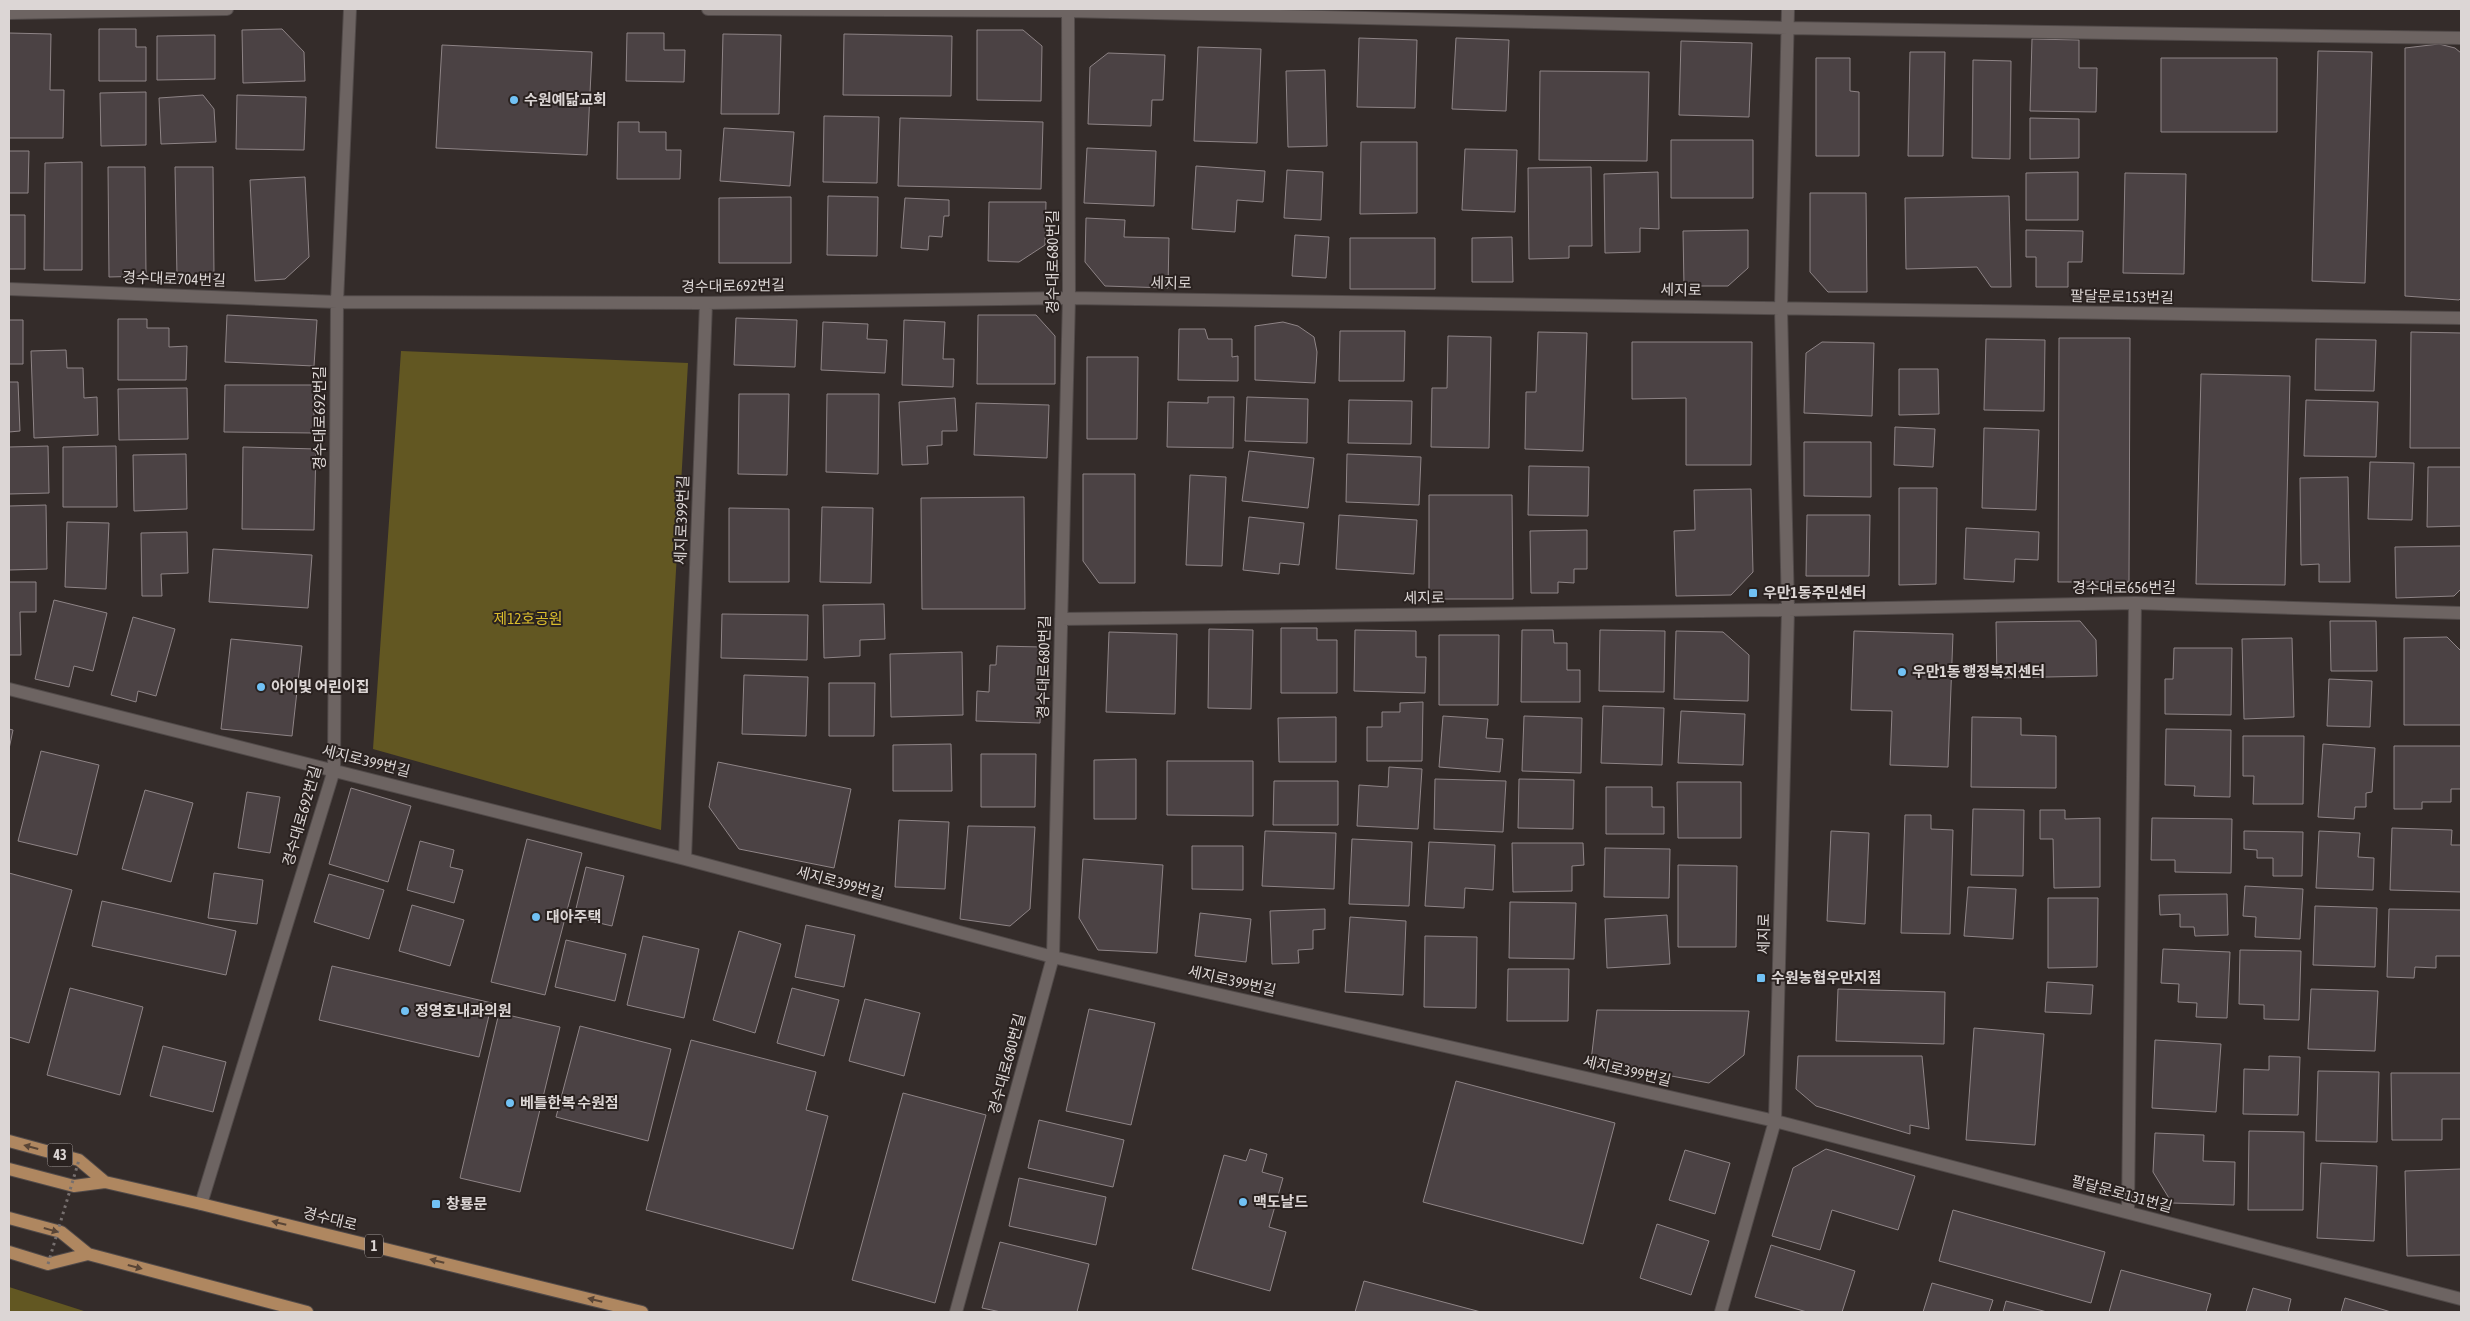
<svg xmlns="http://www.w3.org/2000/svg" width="2470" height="1321" font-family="'Asap Condensed','Noto Sans KR',sans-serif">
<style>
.green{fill:#625722}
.building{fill:#4b4244;stroke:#8e8486}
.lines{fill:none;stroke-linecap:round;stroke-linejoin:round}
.street-casing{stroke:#514a49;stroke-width:14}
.primary-casing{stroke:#514a49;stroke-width:14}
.street{stroke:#6d6462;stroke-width:12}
.primary{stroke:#af8760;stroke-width:12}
.path-bridge{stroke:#766f6e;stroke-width:3;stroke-dasharray:2.5 4;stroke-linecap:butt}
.oneway{fill:#594536}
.poi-dot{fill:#71c1f4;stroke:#2a2220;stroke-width:2}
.labels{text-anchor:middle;stroke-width:4;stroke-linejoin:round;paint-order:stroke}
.shield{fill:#2a2220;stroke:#a7a09f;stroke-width:1}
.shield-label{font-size:14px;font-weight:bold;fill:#dcd6d5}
.poi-label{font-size:15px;font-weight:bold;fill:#dcd6d5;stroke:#2a2220;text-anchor:start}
.street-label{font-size:15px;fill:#dcd6d5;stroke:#2a2220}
.park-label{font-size:15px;fill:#dabd2c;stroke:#2a2220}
</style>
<rect width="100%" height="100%" fill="#342c2a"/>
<path class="green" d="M401,351L688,363L661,830L373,749Z
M9,1287L87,1312H9Z"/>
<path class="building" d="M99,29H136V47H146V81H99Z
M282,29L304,52L305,81L243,83L242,30Z
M977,30H1023L1042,46L1041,101L977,100Z
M9,33L51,34L50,90H64L63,138H9Z
M627,33H664V50H685L684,82L626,81Z
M723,34L781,35L779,114H721Z
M844,34L952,36L951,96L843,95Z
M215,35V79L157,80V36Z
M1359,38L1417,40L1415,108L1357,107Z
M1456,38L1509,40L1506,111L1452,109Z
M2032,39L2079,40V68H2097L2096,112L2030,111Z
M1681,41L1752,43L1749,117L1679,115Z
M2439,44L2455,48L2461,53V298L2459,300L2405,296V48Z
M442,45L592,52L587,155L436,148Z
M1198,47L1261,49L1257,143L1194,141Z
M2318,51L2372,52L2365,283L2312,281Z
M1910,52H1945L1943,156H1908Z
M1108,53L1165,55L1163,100H1152L1151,126L1088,124L1090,67Z
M1816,58H1850V91L1859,92V156H1816Z
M2161,58H2277V132H2161Z
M1973,60L2011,61L2010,159L1972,158Z
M1325,70L1327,146L1288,147L1286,71Z
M1540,71L1649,72L1647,161L1539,160Z
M146,92V145L101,146L100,93Z
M203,95L214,109L216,142L161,144L159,98Z
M237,95L306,97L304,150L236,149Z
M824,116L879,117L877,183L823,182Z
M900,118L1043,122L1041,189L898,186Z
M2030,118L2079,119V158L2030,159Z
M618,122H639V132H666V150H681L680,179H617Z
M724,128L794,132L790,186L720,181Z
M1671,140H1753V198H1671Z
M1361,142H1417V213L1360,214Z
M1087,148L1156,151L1154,206L1084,203Z
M1465,149L1517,150L1515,212L1462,210Z
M9,151H29L28,193H9Z
M82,162V270H44L45,163Z
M1196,166L1265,171L1263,202L1237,200L1235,232L1192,229Z
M108,167H145L146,276L109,277Z
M175,167H213L214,276L177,277Z
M1591,167L1592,246H1569V258L1529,259L1528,168Z
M1287,170L1323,172L1321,220L1284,218Z
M1658,172L1659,229L1640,228V252L1605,253L1604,174Z
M2078,172V220H2026V173Z
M2125,173L2186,174L2184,274L2123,273Z
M305,177L309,257L285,279L255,281L250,180Z
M1810,193H1866L1867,292H1828L1810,272Z
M828,196L878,197L877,256L827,255Z
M2009,196L2011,287H1991L1977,267L1906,269L1905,198Z
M791,197V263H719V198Z
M905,198L949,200V216H944L942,237L929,236L928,250L901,248Z
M989,202H1046L1045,245L1019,262L988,261Z
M9,215H25V269H9Z
M1086,218L1125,220L1124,237L1169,238L1168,288L1105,286L1085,262Z
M1748,230V268L1728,286H1684L1683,231Z
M2026,230L2083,231L2082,262H2068V287H2036V257H2026Z
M1295,235L1329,237L1326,278L1292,276Z
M1512,237L1513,282H1472V238Z
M1350,238H1435V289H1350Z
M227,315L317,320L314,366L225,362Z
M978,315H1036L1055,336V384H977Z
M736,318L797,320L795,367L734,365Z
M118,319H147V328H169V347L187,346L186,380H118Z
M9,320H23V364H9Z
M904,320L945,322L943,359H954L953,387L902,385Z
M823,322L868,324L867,339L887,340L885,373L821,370Z
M1283,322L1298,326L1314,337L1317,352L1315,383L1255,380V326Z
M1179,329H1205L1208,339H1232V357L1238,356V381L1178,380Z
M1340,331H1405L1404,381H1339Z
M1538,332L1587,333L1583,451L1525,449L1526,392H1536Z
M2411,332L2461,333V448H2410Z
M1448,336L1491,337L1489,448L1431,447L1432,388H1447Z
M2059,338H2130L2129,582H2058Z
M1986,339L2045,340L2044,411L1984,410Z
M2316,339L2376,340L2374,391L2315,390Z
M1632,342H1752L1751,465H1686V398L1632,399Z
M1822,342L1874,343L1872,416L1804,413L1806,353Z
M66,350L67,368H83L84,398L97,397L98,435L34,438L31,351Z
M1087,357H1138L1137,439H1087Z
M1899,369H1938L1939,414L1899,415Z
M2201,374L2290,376L2285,585L2196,584Z
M9,382H18L20,431L9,432Z
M225,385H314V433L224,432Z
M187,388L188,439L119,440L118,389Z
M739,394H789L787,475L738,474Z
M827,394H879L878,474L826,472Z
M1208,397H1234L1233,448L1167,447L1168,402L1208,403Z
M1247,397L1308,399L1307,443L1245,441Z
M955,398L957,431H942V445L927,446L928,464L902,465L899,402Z
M1349,400L1412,401L1411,444L1348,443Z
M2306,400L2378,402L2376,457L2304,456Z
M976,403L1049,405L1047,458L974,455Z
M1895,427L1935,429L1933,467L1894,465Z
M1984,428L2039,430L2036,510L1982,508Z
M1804,442H1871V497L1804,496Z
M48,446L49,493L9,494V447Z
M116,446L117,507H63V447Z
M243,447L316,449L314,530L242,529Z
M1249,451L1314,458L1308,508L1242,501Z
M186,454L187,509L134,511L133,455Z
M1347,454L1421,457L1419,505L1346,502Z
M2370,462L2414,463L2412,520L2368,519Z
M1529,466L1589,467L1588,516L1528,515Z
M2428,467H2461V526L2427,527Z
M1083,474H1135V583H1099L1083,561Z
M1190,475L1226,477L1222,566L1186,565Z
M2348,477L2350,582H2319V564L2301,565L2300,478Z
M1899,488H1937L1936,584L1899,585Z
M1751,489L1753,572L1731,595L1676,596L1674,531L1695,530L1694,490Z
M1429,495H1512L1513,599H1429Z
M1024,497L1025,609H922L921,498Z
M46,505L47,569L9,570V506Z
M822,507L873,508L871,583L820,582Z
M729,508L789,509V582H729Z
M1339,515L1417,520L1414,574L1336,569Z
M1807,515H1870L1869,576H1806Z
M1249,517L1304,523L1299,565L1280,563L1279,574L1243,570Z
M67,522L109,523L106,589L65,587Z
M1966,528L2039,532L2038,560L2015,559L2014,582L1964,579Z
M1587,530V569H1574V583L1558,582V593H1531L1530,531Z
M187,532L188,573L161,574L162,596H142L141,533Z
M2461,546V589L2454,596L2396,598L2395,547Z
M213,549L312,555L308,608L209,602Z
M9,582H36V612H20L21,655H9Z
M54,600L107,613L93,671L74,666L69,687L35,679Z
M884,604L885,639L860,640V656L824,658L823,605Z
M722,614L808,615L807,660L721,658Z
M133,617L175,629L156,696L138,691L136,702L111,695Z
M2080,621L2096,640L2097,676L1997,678L1996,622Z
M2330,621H2376L2377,671H2331Z
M1281,628H1317V640H1337V693H1281Z
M1209,629L1253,630L1251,709L1208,708Z
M1355,630L1416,631V657H1426L1425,693L1354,691Z
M1522,630H1553L1554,643H1567V670H1580V702H1521Z
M1600,630L1665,631L1664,692L1599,691Z
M1676,631L1723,632L1749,655L1748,701L1674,699Z
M1854,631L1953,634L1948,767L1890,765L1892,711L1851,710Z
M1109,632L1177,634L1175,714L1106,712Z
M1439,635H1499L1498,705H1439Z
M2447,637L2461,651V725H2404V638Z
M2292,638L2294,717L2244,719L2242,639Z
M231,639L302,646L292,736L221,729Z
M997,646L1043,647L1040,723L976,721L977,691L989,692L990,665H996Z
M2174,648H2232L2231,715L2165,714V679H2173Z
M962,652L963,715L891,717L890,654Z
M744,675L808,677L806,736L742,734Z
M2329,679L2372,681L2370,727L2327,726Z
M829,683H875L874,736H829Z
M1423,702L1422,761H1367V727H1382V712H1400V703Z
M1603,706L1664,708L1662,765L1601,763Z
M1681,711L1745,714L1743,765L1678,763Z
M1443,716L1488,719L1486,738L1503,739L1500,772L1439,767Z
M1524,716L1582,718L1581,773L1522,771Z
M1336,717V762H1279L1278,718Z
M1972,717L2021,718V735L2056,736V788L1971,787Z
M9,729L13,730L9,749Z
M2166,729L2231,730L2230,797L2194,796L2195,786L2165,785Z
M2243,736H2304L2303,804H2253L2254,776H2243Z
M951,744L952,791H893V745Z
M2323,744L2375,748L2372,792L2366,793V807H2355L2354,819L2318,817Z
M2394,746H2461V789H2451V802H2422V809H2394Z
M41,751L99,765L77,855L18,841Z
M981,754H1036L1035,807H981Z
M1136,759V819H1094V760Z
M1167,761H1253V816L1167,815Z
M718,762L851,789L834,868L739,849L709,807Z
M1389,767L1422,769L1418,829L1357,826L1359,785L1388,787Z
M1435,779L1506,781L1503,832L1434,829Z
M1519,779L1574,780L1573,829L1518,828Z
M1274,781H1338V825H1273Z
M1677,782H1741V838H1678Z
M1606,787H1652V807H1664V834H1606Z
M351,788L411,806L388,882L329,864Z
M145,790L193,803L171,882L122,869Z
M247,792L280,797L270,853L238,848Z
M1973,809L2024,810L2023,876L1971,875Z
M2040,810H2065V819L2100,818V887L2054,888L2053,839H2040Z
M1905,815H1931V829L1953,830L1950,934L1901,933Z
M2152,818L2232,819L2231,873L2175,872V860H2151Z
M899,820L949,822L945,889L895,887Z
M968,826L1035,827L1030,909L1010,926L960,919Z
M2392,828L2452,830L2451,845H2461V892L2390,890Z
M1265,831L1336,833L1334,889L1262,886Z
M1831,831L1869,833L1865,924L1827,921Z
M2244,831L2303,832L2302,876H2273V858H2257V850L2244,849Z
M2319,831L2360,833L2358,857L2374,858L2373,890L2316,888Z
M527,839L582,853L545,995L491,982Z
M1352,839L1412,842L1409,906L1349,904Z
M420,841L454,850L450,867L463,870L454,903L407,890Z
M1429,842L1495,845L1493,890L1465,888L1464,908L1425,906Z
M1512,843H1583L1584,865L1572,866V891L1513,892Z
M1192,846H1243V890L1192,889Z
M1605,848L1670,849L1669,898L1604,897Z
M1083,859L1163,865L1157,953L1098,950L1079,918Z
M1678,865L1737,866L1736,947H1678Z
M586,867L624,876L612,926L574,917Z
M9,873L72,890L29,1043L9,1037Z
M214,873L263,880L257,924L208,918Z
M329,874L384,890L369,939L314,922Z
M2245,886L2303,889L2300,939L2255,937L2256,917L2243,916Z
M1968,887L2016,889L2013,939L1964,936Z
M2227,894L2228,935L2195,936L2194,927H2180V914L2160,915L2159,895Z
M2048,898H2098L2097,967L2048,968Z
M102,901L236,931L226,975L92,946Z
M1510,902L1576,903L1574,959L1509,958Z
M412,905L464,920L450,966L399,951Z
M2315,906L2377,908L2375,967L2313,965Z
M1325,909V929L1313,930V949L1298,950L1299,963L1272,964L1270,911Z
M2389,909L2461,910V956H2436V968L2415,967L2414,978L2387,977Z
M1200,913L1251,919L1246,962L1195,956Z
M1667,915L1670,964L1607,968L1605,919Z
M1350,917L1406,921L1403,995L1345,992Z
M806,925L855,935L844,987L795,977Z
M739,931L781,944L755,1033L713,1020Z
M643,936L699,949L684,1018L627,1005Z
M1425,936L1477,937L1476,1008L1424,1007Z
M566,940L626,954L615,1001L555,987Z
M2163,949L2230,952L2227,1018L2196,1017L2197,1003L2178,1002L2179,984L2161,983Z
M2240,950L2301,951L2299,1020L2264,1019V1005L2239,1004Z
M332,966L492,1003L479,1057L319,1020Z
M1508,969H1569L1568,1021H1507Z
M2047,982L2093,985L2091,1014L2045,1012Z
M70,988L143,1007L120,1095L47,1075Z
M792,988L839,1000L824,1056L777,1043Z
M1838,989L1945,992L1944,1044L1836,1041Z
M2311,989L2378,991L2375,1051L2308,1049Z
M865,999L920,1013L904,1076L849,1061Z
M1089,1009L1155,1023L1131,1125L1066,1111Z
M1597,1010L1749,1011L1744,1055L1709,1083L1591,1061Z
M499,1013L560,1027L520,1192L460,1178Z
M580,1026L671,1049L648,1141L556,1117Z
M1974,1028L2044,1034L2035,1145L1966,1140Z
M691,1040L816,1072L806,1110L828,1116L793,1249L646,1210Z
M2155,1040L2221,1044L2216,1112L2152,1108Z
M163,1046L226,1062L213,1112L150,1096Z
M1798,1056H1922L1929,1129L1910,1125V1134L1816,1106L1796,1089Z
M2269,1056L2300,1057L2298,1115L2243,1114L2244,1069L2269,1070Z
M2318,1071L2379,1072L2377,1142L2316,1141Z
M2391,1073H2461V1119H2442V1140H2392Z
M1456,1081L1615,1123L1583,1244L1423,1202Z
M903,1093L986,1115L935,1303L852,1280Z
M1039,1120L1124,1140L1113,1187L1028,1168Z
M2249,1131L2304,1132L2303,1210H2248Z
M2155,1133L2204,1135L2203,1161L2235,1162L2234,1205L2172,1203L2153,1172Z
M1250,1149L1267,1154L1262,1172L1283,1178L1269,1227L1286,1232L1270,1291L1192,1269L1224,1155L1246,1161Z
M1826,1149L1915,1176L1898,1230L1832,1210L1820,1250L1772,1236L1793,1168Z
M1685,1150L1730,1163L1715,1214L1669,1200Z
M2321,1163L2377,1166L2374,1241L2317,1238Z
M2461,1169V1255L2407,1256L2405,1171Z
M1019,1178L1106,1197L1096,1245L1009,1226Z
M1953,1210L2105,1252L2091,1303L1939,1261Z
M1657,1224L1709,1241L1691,1295L1640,1278Z
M1000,1242L1089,1264L1077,1312H1001L982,1308Z
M1771,1245L1855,1271L1842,1312H1807L1755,1297Z
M2121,1270L2211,1294L2206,1312H2109Z
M1364,1281L1481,1312H1355Z
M1932,1283L1993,1300L1989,1312H1923Z
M2253,1288L2291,1299L2288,1312H2246Z
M2345,1298L2391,1312H2341Z
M2006,1301L2047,1312H2003Z"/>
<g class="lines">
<defs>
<path id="street" d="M708,9L1068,11L1787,28L2461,38
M9,13L227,9
M9,289L337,302L706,303L1069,298L2461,318
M1061,619L1788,610L2135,603L2461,613
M9,689L685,859L1053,957L1775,1121L2461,1299
M685,859L706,303
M201,1204L334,770L337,302L350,9
M2128,1212L2135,603
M956,1312L1053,957L1069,298L1068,9
M1721,1312L1775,1121L1788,610L1781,308L1788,9"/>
<path id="primary" d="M9,1141L79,1160L105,1182
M9,1169L74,1186L105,1182L201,1204L642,1312
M9,1218L61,1232L88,1254L307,1312
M9,1252L48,1264L88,1254"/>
</defs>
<use href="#street" class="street-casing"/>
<use href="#primary" class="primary-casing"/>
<use href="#street" class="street"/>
<use href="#primary" class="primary"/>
<path class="path-bridge" d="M48,1264L79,1160"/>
</g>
<defs><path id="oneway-solid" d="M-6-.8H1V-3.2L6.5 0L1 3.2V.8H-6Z" transform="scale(1.25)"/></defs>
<g class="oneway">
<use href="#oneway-solid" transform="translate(31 1147) rotate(-165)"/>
<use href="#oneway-solid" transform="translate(279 1223) rotate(-166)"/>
<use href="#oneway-solid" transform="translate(51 1230) rotate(16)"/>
<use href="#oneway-solid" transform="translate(437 1261) rotate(-166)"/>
<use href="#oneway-solid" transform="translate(135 1267) rotate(15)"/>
<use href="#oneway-solid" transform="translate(595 1300) rotate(-166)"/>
</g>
<g class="poi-dot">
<circle cx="514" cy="100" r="5"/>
<rect x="1748" y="588" width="10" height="10" rx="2.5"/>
<circle cx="1902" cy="672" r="5"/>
<circle cx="261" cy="687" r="5"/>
<circle cx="536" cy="917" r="5"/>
<rect x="1756" y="973" width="10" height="10" rx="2.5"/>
<circle cx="405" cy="1011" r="5"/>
<circle cx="510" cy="1103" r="5"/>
<circle cx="1243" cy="1202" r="5"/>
<rect x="431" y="1199" width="10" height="10" rx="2.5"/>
</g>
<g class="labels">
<g class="shield">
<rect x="47.5" y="1143.5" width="25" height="23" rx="4"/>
<rect x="365" y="1234.5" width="18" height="23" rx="4"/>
</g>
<g class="shield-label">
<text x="60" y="1160">43</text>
<text x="374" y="1251">1</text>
</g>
<g class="poi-label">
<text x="524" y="105">수원예닮교회</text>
<text x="1763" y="598">우만1동주민센터</text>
<text x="1912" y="677">우만1동 행정복지센터</text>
<text x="271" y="692">아이빛 어린이집</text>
<text x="546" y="922">대아주택</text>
<text x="1771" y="983">수원농협우만지점</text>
<text x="415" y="1016">정영호내과의원</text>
<text x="520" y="1108">베틀한복 수원점</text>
<text x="1253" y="1207">맥도날드</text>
<text x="446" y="1209">창룡문</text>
</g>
<g class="street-label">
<text transform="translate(1053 262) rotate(-90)" y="5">경수대로680번길</text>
<text transform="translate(174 279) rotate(2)" y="5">경수대로704번길</text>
<text transform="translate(1171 283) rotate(1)" y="5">세지로</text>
<text transform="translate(733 286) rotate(-1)" y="5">경수대로692번길</text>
<text transform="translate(1681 290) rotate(1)" y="5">세지로</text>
<text transform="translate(2122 297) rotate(1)" y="5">팔달문로153번길</text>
<text transform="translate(320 418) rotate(-90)" y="5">경수대로692번길</text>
<text transform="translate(682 520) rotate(-88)" y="5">세지로399번길</text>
<text x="2124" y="593">경수대로656번길</text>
<text transform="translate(1424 598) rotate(-1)" y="5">세지로</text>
<text transform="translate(1044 667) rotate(-89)" y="5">경수대로680번길</text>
<text transform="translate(366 761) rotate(14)" y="5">세지로399번길</text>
<text transform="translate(302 816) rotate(-74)" y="5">경수대로692번길</text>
<text transform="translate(840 883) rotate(15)" y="5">세지로399번길</text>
<text transform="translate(1764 934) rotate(-89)" y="5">세지로</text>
<text transform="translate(1232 981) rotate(13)" y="5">세지로399번길</text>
<text transform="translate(1007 1064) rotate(-75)" y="5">경수대로680번길</text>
<text transform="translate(1627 1071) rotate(13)" y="5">세지로399번길</text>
<text transform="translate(2122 1194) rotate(15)" y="5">팔달문로131번길</text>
<text transform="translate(330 1219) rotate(14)" y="5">경수대로</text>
</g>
<g class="park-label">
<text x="528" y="624">제12호공원</text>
</g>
</g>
<rect width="2470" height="1321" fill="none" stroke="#dcd6d5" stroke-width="20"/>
</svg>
